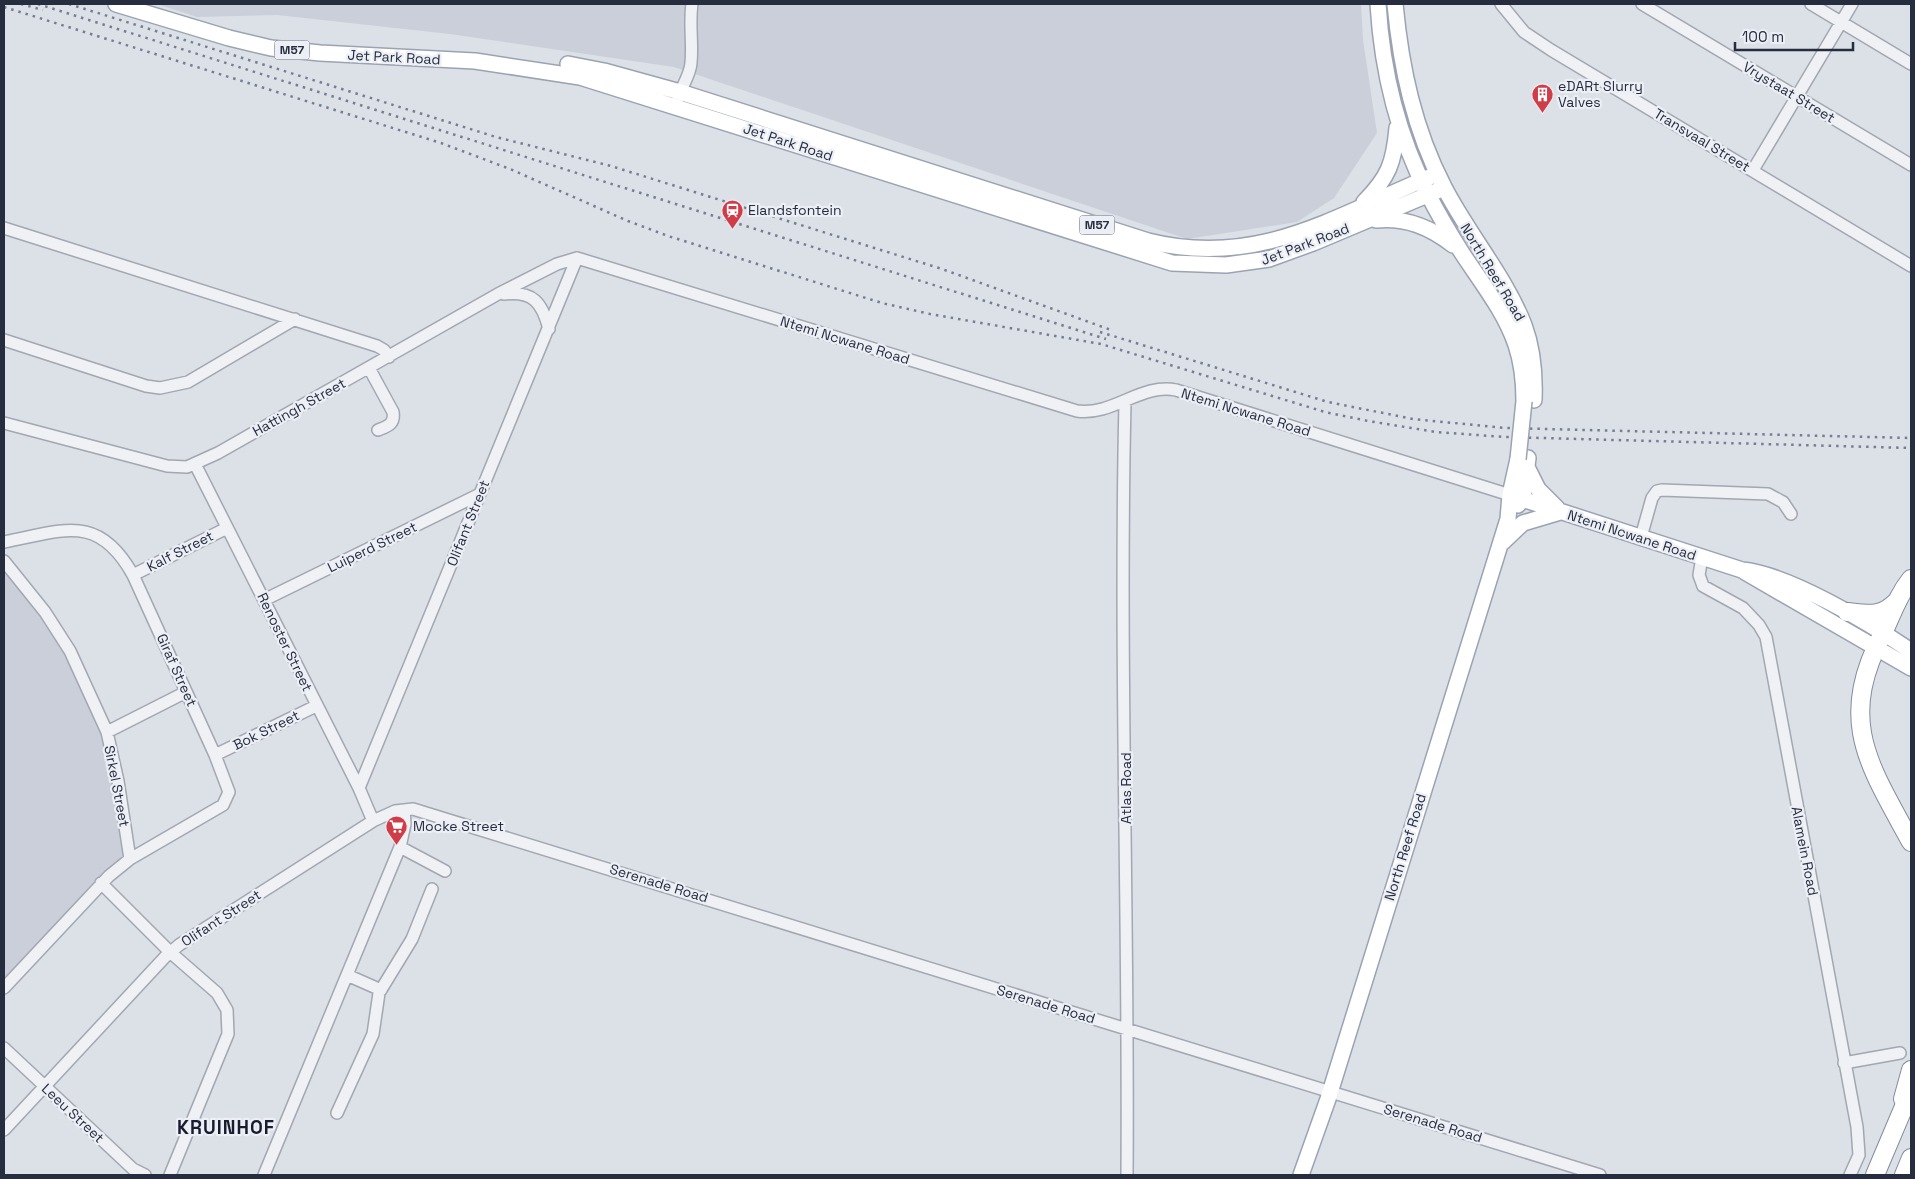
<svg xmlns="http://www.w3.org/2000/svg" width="1915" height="1179" font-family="'Space Grotesk',sans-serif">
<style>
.built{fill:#cacfd9}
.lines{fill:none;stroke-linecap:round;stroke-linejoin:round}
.minor-casing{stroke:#a2a7b1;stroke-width:14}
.major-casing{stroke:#9ba3b3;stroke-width:18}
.highway-casing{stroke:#838c9e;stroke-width:20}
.minor{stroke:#eff1f5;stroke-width:11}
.major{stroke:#fff;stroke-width:15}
.highway{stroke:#fff;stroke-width:18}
.rail{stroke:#757e91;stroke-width:2.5;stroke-dasharray:2.5 5;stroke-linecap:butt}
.major-bridge-casing{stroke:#9ba3b3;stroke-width:18;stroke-linecap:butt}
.major-bridge{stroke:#fff;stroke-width:15}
.labels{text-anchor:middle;stroke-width:4.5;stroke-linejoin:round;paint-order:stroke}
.shield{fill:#eceff5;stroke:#616775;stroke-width:1}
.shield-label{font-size:12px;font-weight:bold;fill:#262d3e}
.street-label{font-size:14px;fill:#262d3e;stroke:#eceff5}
.poi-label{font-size:14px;fill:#262d3e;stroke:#eceff5;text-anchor:start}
.district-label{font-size:19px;font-weight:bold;letter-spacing:1px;fill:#181e2e;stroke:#eceff5}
</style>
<rect width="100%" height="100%" fill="#dce0e7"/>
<path class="built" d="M157,4H1361L1363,40L1377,133L1334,198L1297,222L1187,239L674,67L450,34L277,15L197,17Z
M4,561L75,661L107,732L130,859L4,989Z"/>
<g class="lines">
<defs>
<path id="minor" d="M1501,4L1524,32L1551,50L1911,266
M1642,4L1911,165
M1811,4L1911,64
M678,99C681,87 690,76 691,63C693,43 689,24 692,4
M1753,170L1852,4
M4,228L377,346L384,350L389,357
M504,294C533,291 542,302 549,329
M4,340L146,386L160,388L188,382L295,319
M369,368L393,412C395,424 388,426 378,430
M1125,402C1119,659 1129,917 1127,1175
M4,423L167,466L187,467L218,453L498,294L557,264L577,258L1077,411C1113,416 1141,383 1176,390L1510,495
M195,464L359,788L373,821
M1641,537L1652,498L1657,491L1662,490L1768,494L1783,502L1791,514
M4,542C63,531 98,512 133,575L215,755L229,792L223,805L130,859L109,876L4,988
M1702,557L1699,575L1703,586L1743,608L1759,625L1766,637L1857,1127L1859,1155L1850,1175
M4,561L45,612L70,651L107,732L118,781L130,859
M133,575L227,528
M264,600L480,494
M107,732L186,692
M215,755L316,706
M359,788L577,258
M400,847L445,871
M101,883L170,952L217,993L227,1010L228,1034L170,1175
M347,975L381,990
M4,1048L133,1169L145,1175
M1844,1063L1900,1053
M337,1113L373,1034L379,993L412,939L432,889
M4,1130L165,957L179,945L373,821L395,811L413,809L1600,1175
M264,1175L400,847L405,824L404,810"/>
<path id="major" d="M116,4L229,38L271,48L320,53L475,61L580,77L1172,263L1226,265L1269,259L1313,243L1444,188
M1378,4C1382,69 1398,136 1428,194C1438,214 1450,234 1462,253C1481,282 1505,312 1516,345C1522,363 1524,382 1524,401
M1395,4C1401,68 1414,129 1444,187C1468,234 1505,276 1524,325C1533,349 1535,375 1534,400
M568,64L604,71L680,92L1148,241C1260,269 1338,214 1437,174
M1364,202C1389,177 1394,162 1397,128
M1376,220C1406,217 1430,227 1453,245
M1527,467L1538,489L1557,508
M1510,495L1742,570C1788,574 1871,624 1911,651
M1518,505L1523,498L1528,458
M1503,542L1523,523L1560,512
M1745,572L1911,668
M1301,1175L1328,1099L1508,519L1510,495L1518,459"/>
<path id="highway" d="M1911,579C1898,595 1892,614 1883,633C1837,721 1868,763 1911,842
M1847,612C1867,614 1880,618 1896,602
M1903,1099L1911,1070
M1875,1175L1911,1090
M1904,1175L1911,1158"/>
</defs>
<use href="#minor" class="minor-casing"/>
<use href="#major" class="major-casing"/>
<use href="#highway" class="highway-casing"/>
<use href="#minor" class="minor"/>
<use href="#major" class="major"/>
<use href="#highway" class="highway"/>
<path class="rail" d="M21,4L43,10
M38,4L1106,339
M69,4L496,137L611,166L942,269L1111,330
M4,7L441,143L510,169L628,221L668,236L882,303L930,314L1101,344L1325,412L1368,421L1436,432L1505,437L1911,448
M1100,332L1328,402L1413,419L1505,428L1911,438"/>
<defs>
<path id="major-bridge" d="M1518,459L1524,401"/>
</defs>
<use href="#major-bridge" class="major-bridge-casing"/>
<use href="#major-bridge" class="major-bridge"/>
</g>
<defs>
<symbol id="building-pin" viewBox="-11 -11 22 30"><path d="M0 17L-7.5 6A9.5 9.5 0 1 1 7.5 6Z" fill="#d13c49" stroke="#eceff5"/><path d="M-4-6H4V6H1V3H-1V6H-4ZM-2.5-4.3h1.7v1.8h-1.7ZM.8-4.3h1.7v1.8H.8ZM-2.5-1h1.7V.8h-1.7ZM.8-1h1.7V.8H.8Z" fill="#fff"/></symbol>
<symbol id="station-pin" viewBox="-11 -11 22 30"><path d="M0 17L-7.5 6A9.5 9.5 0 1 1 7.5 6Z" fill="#d13c49" stroke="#eceff5"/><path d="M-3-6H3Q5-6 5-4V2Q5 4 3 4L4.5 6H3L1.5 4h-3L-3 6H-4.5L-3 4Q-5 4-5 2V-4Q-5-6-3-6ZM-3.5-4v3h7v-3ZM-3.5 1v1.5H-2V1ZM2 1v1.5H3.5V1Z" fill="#fff"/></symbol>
<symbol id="supermarket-pin" viewBox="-11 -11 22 30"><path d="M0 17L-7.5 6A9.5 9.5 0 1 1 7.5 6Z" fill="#d13c49" stroke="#eceff5"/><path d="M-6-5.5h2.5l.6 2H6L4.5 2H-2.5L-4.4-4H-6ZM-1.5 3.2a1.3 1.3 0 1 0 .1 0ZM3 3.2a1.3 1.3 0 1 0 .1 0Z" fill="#fff"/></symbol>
</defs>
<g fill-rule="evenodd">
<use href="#building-pin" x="1530" y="82" width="25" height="34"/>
<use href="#station-pin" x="720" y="198" width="25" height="34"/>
<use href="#supermarket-pin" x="384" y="814" width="25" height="34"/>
</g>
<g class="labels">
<g class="shield">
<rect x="274.5" y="40.5" width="35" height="19" rx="4"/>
<rect x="1079.5" y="215.5" width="35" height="19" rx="4"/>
</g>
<g class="shield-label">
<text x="292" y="54">M57</text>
<text x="1097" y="229">M57</text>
</g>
<g class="street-label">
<text transform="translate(394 57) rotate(3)" y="5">Jet Park Road</text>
<text transform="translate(1789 92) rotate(31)" y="5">Vrystaat Street</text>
<text transform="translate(1702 140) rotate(31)" y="5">Transvaal Street</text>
<text transform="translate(788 142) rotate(18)" y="5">Jet Park Road</text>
<text transform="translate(1305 244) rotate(-21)" y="5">Jet Park Road</text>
<text transform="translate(1493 272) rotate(59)" y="5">North Reef Road</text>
<text transform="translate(845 340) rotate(17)" y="5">Ntemi Ncwane Road</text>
<text transform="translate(299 407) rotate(-29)" y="5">Hattingh Street</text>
<text transform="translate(1246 412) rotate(17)" y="5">Ntemi Ncwane Road</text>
<text transform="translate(468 523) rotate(-68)" y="5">Olifant Street</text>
<text transform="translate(1632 535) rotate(18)" y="5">Ntemi Ncwane Road</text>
<text transform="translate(372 547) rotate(-26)" y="5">Luiperd Street</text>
<text transform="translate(180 551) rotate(-27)" y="5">Kalf Street</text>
<text transform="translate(285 642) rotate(64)" y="5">Renoster Street</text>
<text transform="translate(177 670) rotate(66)" y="5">Giraf Street</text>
<text transform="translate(266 730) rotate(-26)" y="5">Bok Street</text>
<text transform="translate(117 786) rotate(79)" y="5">Sirkel Street</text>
<text transform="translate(1126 788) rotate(-90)" y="5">Atlas Road</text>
<text transform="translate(1405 847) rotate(-73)" y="5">North Reef Road</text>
<text transform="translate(1805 851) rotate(79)" y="5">Alamein Road</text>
<text transform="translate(659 883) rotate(17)" y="5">Serenade Road</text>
<text transform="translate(221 918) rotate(-33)" y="5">Olifant Street</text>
<text transform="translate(1046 1004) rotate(17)" y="5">Serenade Road</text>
<text transform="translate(73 1113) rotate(43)" y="5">Leeu Street</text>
<text transform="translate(1433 1123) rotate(17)" y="5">Serenade Road</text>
</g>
<g class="poi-label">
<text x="1558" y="91">eDARt Slurry<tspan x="1558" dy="16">Valves</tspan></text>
<text x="748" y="215">Elandsfontein</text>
<text x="413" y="831">Mocke Street</text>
</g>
<g class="district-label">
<text x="226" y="1134">KRUINHOF</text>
</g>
</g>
<rect width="1915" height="1179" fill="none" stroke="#262d3e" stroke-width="10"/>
<path d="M1735 42v8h118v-8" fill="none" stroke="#262d3e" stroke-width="2.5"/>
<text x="1742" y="42" font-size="15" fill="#262d3e" stroke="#eceff5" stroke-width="4" paint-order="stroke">100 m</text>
</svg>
